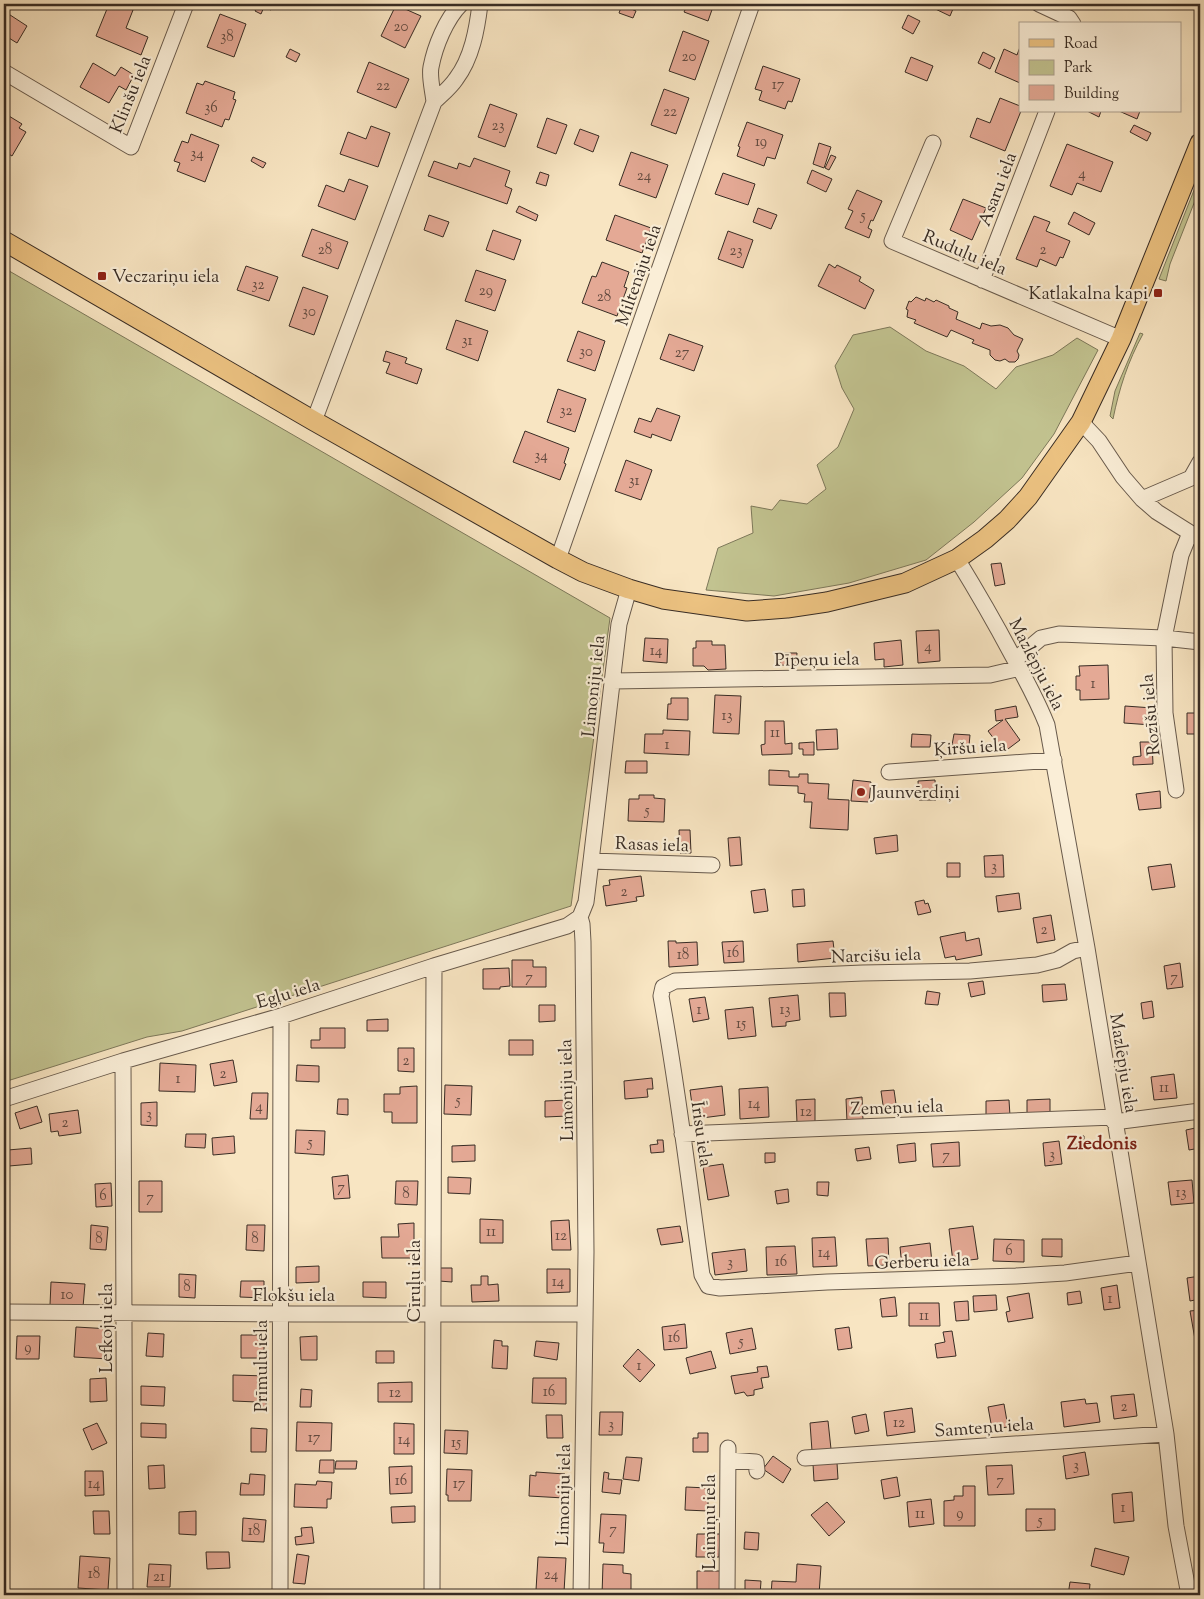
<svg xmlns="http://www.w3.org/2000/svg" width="1204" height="1599" font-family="'Sorts Mill Goudy',serif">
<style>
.green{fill:#c2c390;stroke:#7d785a}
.building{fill:#e4a995;stroke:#382c24}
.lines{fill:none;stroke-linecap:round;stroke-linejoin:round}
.minor-casing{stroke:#685a4c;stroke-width:17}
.major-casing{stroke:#382c24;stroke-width:21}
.minor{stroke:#faeed7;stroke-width:15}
.major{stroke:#ecc281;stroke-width:19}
.poi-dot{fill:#8f2418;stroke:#faeed7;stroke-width:2}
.labels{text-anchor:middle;stroke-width:4.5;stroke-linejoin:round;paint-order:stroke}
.number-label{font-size:15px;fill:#634b40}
.street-label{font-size:18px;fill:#382c24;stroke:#faeed7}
.poi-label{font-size:18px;fill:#382c24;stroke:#faeed7;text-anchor:start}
.neighbourhood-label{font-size:19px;font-weight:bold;fill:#7a1f14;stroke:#faeed7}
</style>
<rect width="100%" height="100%" fill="#f8e5c2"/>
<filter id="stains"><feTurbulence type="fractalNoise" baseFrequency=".004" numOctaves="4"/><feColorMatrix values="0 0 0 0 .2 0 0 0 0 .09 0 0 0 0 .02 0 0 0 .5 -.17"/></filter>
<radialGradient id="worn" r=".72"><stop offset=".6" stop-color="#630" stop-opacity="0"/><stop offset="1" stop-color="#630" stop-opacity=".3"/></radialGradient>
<path class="green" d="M1200,175V188L1170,264L1166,281L1159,279Z
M4,268L610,618L571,906L182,1031L147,1037L4,1082Z
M890,327L926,351L964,366L996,389L1016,367L1053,355L1077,338L1098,350L1054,434L1022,478L974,522L926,560L849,583L774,596L706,590L718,548L753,533L751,506L772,510L780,500L807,504L826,489L817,465L838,447L854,409L842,388L835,366L853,335Z
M1140,333L1143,334C1128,361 1119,389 1113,419L1110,416L1115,391Z"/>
<path class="building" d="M109,4H117L133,10L126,28L148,37L141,55L96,36Z
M251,4H274L271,10L264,7L261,14L255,11L258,6Z
M688,4H714L708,21L684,12Z
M928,4H955L950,16L927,5Z
M396,5L421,16L405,48L381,36Z
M622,5L636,11L633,18L619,13Z
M4,11L27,26L17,43L4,35Z
M220,14L246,24L234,57L207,47Z
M908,15L920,21L913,34L902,28Z
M683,31L709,41L695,80L669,71Z
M1020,47V83L995,72L1004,49L1017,55Z
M290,49L300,54L296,62L286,57Z
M983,52L995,58L990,69L978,63Z
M911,57L933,66L927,81L905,72Z
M369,62L409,79L396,108L357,92Z
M93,63L115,76L121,67L134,75L126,90L119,86L109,103L80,87Z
M763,66L800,79L792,102L788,101L785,109L759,100L762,91L755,89Z
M205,81L235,92L233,99L236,100L229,120L225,119L222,127L186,113L197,83L203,85Z
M664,89L689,98L676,134L651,125Z
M1000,98L1020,106L1021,111L1005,151L970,137L977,118L990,123Z
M490,104L517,114L505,147L478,137Z
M1087,111H1101L1099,117Z
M1119,111H1140L1137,119Z
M4,113L22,124L19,128L26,132L12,156L7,153L4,157Z
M547,118L567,125L556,154L537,147Z
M747,122L783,135L775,159L767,157L764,166L737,156L740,147L738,146Z
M1134,125L1151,133L1147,141L1130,132Z
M371,126L390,133L378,167L340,154L348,132L366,139Z
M580,129L599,136L593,152L574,144Z
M191,134L219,145L205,182L177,171L180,163L174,161L182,141L188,143Z
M819,143L831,147L824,168L813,164Z
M1067,144L1113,162L1101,192L1077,183L1072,195L1050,186Z
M631,152L668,165L656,198L619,185Z
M831,155L836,157L829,170L825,168Z
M253,157L266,163L263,168L251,161Z
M474,158L510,171L505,186L512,189L507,204L428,176L434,161L457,169L459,163L470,167Z
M812,170L832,179L826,192L807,183Z
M540,172L549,175L546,186L536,183Z
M723,173L755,184L748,205L715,194Z
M349,179L368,186L355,220L318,206L326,185L344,192Z
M857,190L882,201L873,221L871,220L868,228L872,230L869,238L845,228L853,211L848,209Z
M963,199L986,208L972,240L950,230Z
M519,206L538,215L536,221L516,212Z
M758,208L777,215L771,229L753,222Z
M1074,212L1095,223L1089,235L1068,224Z
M429,215L449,222L443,237L424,230Z
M615,215L651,228L642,253L606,240Z
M1034,216L1050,222L1046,231L1070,241L1063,258L1060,257L1056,266L1040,259L1037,267L1016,259Z
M312,229L348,242L338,269L302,256Z
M493,230L521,240L514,260L486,250Z
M728,231L753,240L743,268L718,259Z
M602,262L629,272L624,287L627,288L617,316L582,303L592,276L596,277Z
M829,264L835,268L837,265L861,277L859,281L874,290L865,309L818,286Z
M246,266L278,277L269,301L237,290Z
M476,270L506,280L495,311L465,301Z
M303,287L328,296L314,335L289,326Z
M916,297L925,301L926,298L934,302L936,300L949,306V308L958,312L956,319L980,329L982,323L991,326L1000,325L1008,328L1014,335L1023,339L1017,351L1019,355L1018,359L1015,362H1009L1005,359L1000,361L995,360L990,355V350L972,343L974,340L951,330L947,337L914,323L916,320L907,317L908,310L906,309L909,301L911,302Z
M456,320L488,331L478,361L446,349Z
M578,331L605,341L595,371L567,361Z
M669,334L703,346L694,371L660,359Z
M386,351L407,358L405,363L422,369L417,384L386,373L390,363L383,361Z
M558,389L586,399L575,432L547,422Z
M657,408L680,416L671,441L652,434L651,438L634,432L639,418L651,422Z
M525,431L569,448L564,463L566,464L560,480L513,462Z
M626,460L652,470L641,500L615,491Z
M1001,563L1005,584L995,586L991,564Z
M939,630L940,661L918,663L916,631Z
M645,638L668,639L667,663L643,661Z
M901,640L903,665L884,667V659L875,660L874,643Z
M696,641H712V645H725L726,669L708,670L704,666H693V648H696Z
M780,653H797L796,666L780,665Z
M1108,665L1109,699L1080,700V690H1076V676H1080L1079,666Z
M715,695L741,696L739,734L713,733Z
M671,698H688V720L667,719L668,704H671Z
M1016,706L1018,717L1005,719L1020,740L1004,752L988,731L1003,720L996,721L995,710Z
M1125,706L1153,708L1152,725L1124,723Z
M1187,713H1200V734H1187Z
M765,721H784L785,744L792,743V754L762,755L761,745L765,744Z
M837,729L838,749L817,750L816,730Z
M663,730L690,731L689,755L644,753L645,734H663Z
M912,734L931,735L930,747H911Z
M954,734L970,735L969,746L952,745Z
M814,742V755H803V749H799V743Z
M1140,742H1152L1153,764L1133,765V757L1141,756Z
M1200,751V775L1197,752Z
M626,761H647V773H625Z
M769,770L789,771V777H799V774H808V783L829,784L828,799L849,800L848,830L810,828L812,802H804L805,794L798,793V786L769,785Z
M853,780L871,782L869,802L851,801Z
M935,780L936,800H919L918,781Z
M1160,791L1161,808L1139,810L1136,794Z
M639,795H654V798L665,799L664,822L628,821L629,799H639Z
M679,830H690L691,853H680Z
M897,835L898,851L876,854L874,838Z
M740,837L742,865L730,866L728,838Z
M1196,843H1200V863H1197Z
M1003,855L1004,877H985L984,856Z
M947,863H960V877H947Z
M1171,864L1175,887L1152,890L1148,867Z
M641,876L644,896L636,897L637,901L606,906L603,886L610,885L609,880Z
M765,889L768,911L754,913L751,891Z
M804,889L805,906L793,907L792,890Z
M1019,893L1021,909L998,912L996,896Z
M924,900L925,904L928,903L931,912L918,915L915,902Z
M1051,915L1055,940L1037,943L1033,918Z
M965,932L966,941L979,938L982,955L956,960L955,956L945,958L940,937Z
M668,941H676V943L697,942L698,965L669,967Z
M743,941L744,962L724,963L722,942Z
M833,941L835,958L798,962L797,944Z
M512,960H533V967H546V987H512Z
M1180,963L1183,987L1167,989L1164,966Z
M509,968L510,986L500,987V989H483V969Z
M983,981L985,994L971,997L968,983Z
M1065,984L1067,1000L1043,1002L1042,985Z
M927,991L940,993L938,1005L925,1004Z
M829,993H845L846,1016L830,1017Z
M798,995L800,1020L786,1022V1026L772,1027L769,998Z
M705,997L709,1019L693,1022L689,999Z
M1152,1001L1154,1017L1143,1019L1141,1003Z
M539,1005H555V1021L539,1022Z
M753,1007L756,1036L728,1039L725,1010Z
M388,1019V1031H367V1020Z
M320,1028H345V1048H311V1040H320Z
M509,1040H533V1055H509Z
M398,1048H414V1072L398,1071Z
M233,1060L237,1082L214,1086L210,1064Z
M160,1063L196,1065L195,1092L159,1091Z
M297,1065L319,1066V1082L296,1081Z
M1174,1074L1177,1098L1154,1100L1151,1077Z
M652,1078L653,1089H647L648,1097L625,1099L624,1081Z
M445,1085L472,1086L471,1115L444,1114Z
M417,1086V1123H392V1112H384V1094H400V1087Z
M722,1086L725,1115L694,1119L690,1090Z
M768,1087L769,1117L740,1119L739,1089Z
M894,1090L897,1111L884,1112L881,1091Z
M252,1093H268L267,1119H250Z
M862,1097L863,1120L847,1122L846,1099Z
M338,1099H348V1115L337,1114Z
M815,1099V1122L797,1123L796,1100Z
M1050,1099V1115L1027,1116V1100Z
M568,1100V1116L545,1117V1101Z
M1009,1100L1010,1116L986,1117V1101Z
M157,1102V1126L141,1125V1103Z
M37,1106L42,1122L20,1129L15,1113Z
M78,1110L81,1133L59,1136L58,1131L51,1132L49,1114Z
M1200,1127V1148L1189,1150L1186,1130Z
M296,1130L325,1131L324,1155L295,1153Z
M186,1134H206L205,1148L185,1147Z
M234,1136L235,1153L213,1155L212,1138Z
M1071,1136H1084V1146L1071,1147Z
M657,1140H663L664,1152L651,1153L650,1145L658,1144Z
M1059,1141L1062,1164L1045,1166L1043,1143Z
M959,1142L960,1166L933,1167L931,1144Z
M915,1143L916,1161L899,1163L897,1145Z
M475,1145V1161L452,1162V1146Z
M869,1147L871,1159L857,1161L855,1149Z
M31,1148L32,1164L9,1166L8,1150Z
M765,1153H775V1162L765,1163Z
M723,1164L729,1196L708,1200L703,1167Z
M348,1175L350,1198L334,1199L332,1177Z
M448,1177L471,1178L470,1194L448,1193Z
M1192,1180L1194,1203L1171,1205L1168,1182Z
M139,1181H162V1212H139Z
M396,1181H418L417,1205L395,1204Z
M817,1182H829L828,1196L817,1195Z
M111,1183L112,1206L96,1207L95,1184Z
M4,1185H8V1211H4Z
M788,1189L789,1202L777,1204L775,1191Z
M4,1218H9L8,1251H4Z
M480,1219L503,1220V1243H480Z
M569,1220L571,1250H552L551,1221Z
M414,1223V1258H382L381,1237H399L398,1224Z
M91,1225L108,1227L106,1250L90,1249Z
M247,1225H265L264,1251L246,1250Z
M680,1226L683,1242L661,1245L657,1229Z
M973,1226L978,1259L953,1262L949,1229Z
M835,1237L837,1266L813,1267L812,1238Z
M888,1238L889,1265L868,1266L866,1239Z
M994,1239L1024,1240V1262L993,1261Z
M1042,1239H1062V1257L1042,1256Z
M930,1243L932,1263L902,1267L900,1247Z
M795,1246L797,1274L767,1275L766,1247Z
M745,1249L747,1271L715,1275L712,1253Z
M319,1266V1282L296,1283V1267Z
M439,1268H452V1282L439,1281Z
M547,1269H570V1292L547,1293Z
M179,1274L196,1275L195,1298L179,1297Z
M481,1276H488V1285L498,1284L499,1301L472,1302L471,1285H481Z
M1200,1276V1299L1190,1301L1187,1278Z
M241,1281H264V1298L240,1297Z
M51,1282L85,1284L83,1307L50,1305Z
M363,1282H386V1298L363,1297Z
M1117,1285L1120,1308L1104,1310L1101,1288Z
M1080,1291L1082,1303L1068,1305L1067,1293Z
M1029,1293L1033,1318L1008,1322L1006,1312L1010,1311L1007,1297Z
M996,1295L997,1310L974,1312L973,1296Z
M895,1297L897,1316L882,1317L880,1299Z
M968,1301L969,1320L956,1321L954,1302Z
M909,1303H939L940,1326H909Z
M1200,1310V1350L1197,1351L1190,1311Z
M685,1324L687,1348L664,1350L662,1327Z
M76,1327L111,1329L109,1359L74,1357Z
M849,1327L852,1348L838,1350L835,1329Z
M752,1328L756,1349L730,1354L726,1333Z
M952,1331L956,1356L937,1358L935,1344L945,1342L943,1332Z
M148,1333L164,1334L163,1357L146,1356Z
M241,1335H264V1358H241Z
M17,1336H40L39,1359H16Z
M317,1336V1360H301L300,1337Z
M494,1340L502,1341V1346H508L507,1369L492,1368Z
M536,1341L559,1343L557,1360L534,1356Z
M638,1349L655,1365L640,1382L623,1366Z
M376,1351H394V1363H376Z
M711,1351L716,1368L690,1374L686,1358Z
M1198,1359H1200V1378Z
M767,1366L769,1377L761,1378L763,1388L754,1390V1395L747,1396L744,1392L735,1394L731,1376L758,1372L757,1367Z
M233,1375L267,1376L266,1408H256L257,1402L233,1401Z
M106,1378L107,1401L90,1402V1379Z
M533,1378H566V1404L532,1403Z
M412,1382V1402H378V1383Z
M141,1386L165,1387L164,1406L141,1405Z
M301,1389L312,1390L311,1407H300Z
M1134,1394L1137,1416L1114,1419L1111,1396Z
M1085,1399L1086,1404L1097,1403L1100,1422L1064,1427L1061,1402Z
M1004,1404L1008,1427L992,1429L988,1407Z
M912,1408L915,1432L887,1436L884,1412Z
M600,1412H623L622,1435H599Z
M866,1414L869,1431L855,1434L852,1417Z
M546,1415H562L563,1438H547Z
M828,1421L831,1449L812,1451L810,1423Z
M297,1422L332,1423L331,1451H296Z
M97,1423L107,1443L92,1450L83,1429Z
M141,1423L166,1424V1438L141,1437Z
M394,1423L414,1424V1454H394Z
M251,1428L267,1429L266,1452H251Z
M445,1430L468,1431L467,1454L444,1453Z
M698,1433H708V1452H693V1438H698Z
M1085,1452L1089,1475L1066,1479L1063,1456Z
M773,1456L791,1469L783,1483L763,1469Z
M626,1457L642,1458L639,1481L623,1479Z
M320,1460H334V1473H319Z
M336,1461H357L356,1469H335Z
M837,1463L838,1479L814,1481L813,1464Z
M164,1465L165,1488L149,1489L148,1466Z
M1012,1465L1014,1494L988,1495L986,1466Z
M412,1466V1493L390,1494L389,1467Z
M447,1469L472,1470L471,1501H448V1495H446Z
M85,1471H103L104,1495L85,1496Z
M536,1472L565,1474L564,1498L529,1496L530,1475L536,1476Z
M604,1472L609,1473L608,1479L622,1480L620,1494L602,1492Z
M250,1474L265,1475L264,1495H240L241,1483L249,1484Z
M897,1477L900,1496L884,1499L881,1480Z
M317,1481L332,1482L331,1499H327V1508L294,1507L295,1484L316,1485Z
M963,1486H975V1526H944V1501L954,1500V1496H963Z
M686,1487L708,1488V1511L685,1510Z
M1132,1492L1134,1521L1114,1523L1112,1494Z
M931,1499L934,1524L909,1527L907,1502Z
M827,1502L845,1522L829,1536L811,1515Z
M415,1506V1522L392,1523L391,1507Z
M1026,1509H1055V1530L1026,1531Z
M93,1511H109L110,1534H94Z
M196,1511V1535L179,1534V1512Z
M601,1514L626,1515L624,1553L603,1552L604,1543H599Z
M243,1518L266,1520L264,1542L242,1541Z
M312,1527L314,1543L296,1545L295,1537L302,1536L301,1528Z
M745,1532L759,1533L758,1550L744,1549Z
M697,1534H720L719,1557H696Z
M1095,1548L1129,1557L1124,1575L1091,1566Z
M206,1552H229L230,1568L207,1569Z
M297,1554L309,1556L305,1584L293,1583Z
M80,1556L110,1558L108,1590L78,1588Z
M538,1557L566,1558L564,1592L536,1590Z
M149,1564L171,1565L170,1587H147Z
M603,1564L623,1565V1573L631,1574V1595H602Z
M797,1564L821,1566L819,1595H771L772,1581L796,1582Z
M697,1571H720V1594H697Z
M745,1580L761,1581L760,1595H745Z
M1070,1582L1090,1584L1089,1595H1068Z"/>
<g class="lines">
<defs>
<path id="minor" d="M1039,4L1069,18L1073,24
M4,72L131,147L186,4
M434,102C433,91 429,77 431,67C435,46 446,19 461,4
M933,143L892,241L1121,339
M982,280L1047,111
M314,421L434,102C441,95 450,88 456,79C472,58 477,29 480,4
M1081,422L1099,441L1123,477L1142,499L1157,512L1200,539
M1142,499L1191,478L1200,462
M558,559L752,4
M957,559C976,590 994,621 1011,653C1024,676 1037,700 1047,725L1087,948L1166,1434L1176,1526L1189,1595
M1015,660L1041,638L1059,634L1164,638L1200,642
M613,681L990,675L1020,668
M889,772L1054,760
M1176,790L1165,713L1164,638L1181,555L1190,533
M591,861L712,865
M1087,948L1073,951L1057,960L1037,965L970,971L863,973L675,981L663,987L661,996C678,1089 689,1182 702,1275L708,1286L720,1288L827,1282L1016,1276L1065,1273L1138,1263
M123,1061L125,1595
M4,1099L123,1061L281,1016L434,966L567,926L580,917
M1114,1122L1200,1111
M682,1134L1114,1117
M4,1312L295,1314H584
M805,1458L1166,1434
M728,1460L756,1462L757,1471
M280,1595L281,1016
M432,1595L434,966
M581,1595L586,1252L583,942L582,924L580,917L586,902L591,861L619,624L629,589
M727,1595L728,1448"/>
<path id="major" d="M4,241L314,421L558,559L583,572L629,589L663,599L747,611L787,608L827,602L905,583L957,559L985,539L1007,520L1028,497L1081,422L1121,339L1200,143"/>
</defs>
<use href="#minor" class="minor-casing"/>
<use href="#major" class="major-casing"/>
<use href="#minor" class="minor"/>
<use href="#major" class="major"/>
</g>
<g class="poi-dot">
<rect x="97" y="271" width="10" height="10" rx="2.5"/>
<rect x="1153" y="288" width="10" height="10" rx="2.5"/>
<circle cx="861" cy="792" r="5"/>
</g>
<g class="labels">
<g class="number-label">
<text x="401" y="31">20</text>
<text x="227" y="41">38</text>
<text x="689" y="61">20</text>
<text x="778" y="89">17</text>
<text x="383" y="90">22</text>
<text x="211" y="112">36</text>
<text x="670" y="116">22</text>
<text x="498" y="130">23</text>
<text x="761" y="146">19</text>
<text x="197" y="158">34</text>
<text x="1082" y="178">4</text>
<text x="644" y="180">24</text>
<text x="863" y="220">5</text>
<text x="325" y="254">28</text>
<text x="1043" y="254">2</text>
<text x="736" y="255">23</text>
<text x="258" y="289">32</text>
<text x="486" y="295">29</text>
<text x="604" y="301">28</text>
<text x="309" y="316">30</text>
<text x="467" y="345">31</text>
<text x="586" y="356">30</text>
<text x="682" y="357">27</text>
<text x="566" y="415">32</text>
<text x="541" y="460">34</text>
<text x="634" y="485">31</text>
<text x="928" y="651">4</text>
<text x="656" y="655">14</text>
<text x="1093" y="688">1</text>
<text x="727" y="720">13</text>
<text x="775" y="737">11</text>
<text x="667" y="749">1</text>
<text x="647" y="815">5</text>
<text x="994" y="871">3</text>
<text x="624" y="896">2</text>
<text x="1044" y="934">2</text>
<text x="733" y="957">16</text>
<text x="683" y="959">18</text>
<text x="529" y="982">7</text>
<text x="1174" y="982">7</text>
<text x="699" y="1014">1</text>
<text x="785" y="1014">13</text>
<text x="741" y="1028">15</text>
<text x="406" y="1065">2</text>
<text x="223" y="1078">2</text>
<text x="178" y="1083">1</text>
<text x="1164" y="1092">11</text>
<text x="458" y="1105">5</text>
<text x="754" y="1108">14</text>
<text x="259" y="1111">4</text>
<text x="806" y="1116">12</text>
<text x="149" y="1119">3</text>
<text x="65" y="1127">2</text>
<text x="310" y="1147">5</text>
<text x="1052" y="1159">3</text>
<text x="946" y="1160">7</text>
<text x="341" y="1192">7</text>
<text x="1181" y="1197">13</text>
<text x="406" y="1198">8</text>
<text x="103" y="1200">6</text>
<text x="150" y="1202">7</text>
<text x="491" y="1236">11</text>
<text x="561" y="1240">12</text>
<text x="99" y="1243">8</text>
<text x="255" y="1243">8</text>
<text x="1009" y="1255">6</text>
<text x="824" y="1257">14</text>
<text x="781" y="1266">16</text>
<text x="730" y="1267">3</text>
<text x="558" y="1286">14</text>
<text x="187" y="1291">8</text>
<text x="67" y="1299">10</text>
<text x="1110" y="1303">1</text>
<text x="924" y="1320">11</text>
<text x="674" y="1342">16</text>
<text x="741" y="1346">5</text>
<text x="28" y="1352">9</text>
<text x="639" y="1370">1</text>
<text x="549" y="1396">16</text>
<text x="395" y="1397">12</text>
<text x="1124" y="1411">2</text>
<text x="899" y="1427">12</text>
<text x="611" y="1429">3</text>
<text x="314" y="1442">17</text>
<text x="404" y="1444">14</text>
<text x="456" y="1447">15</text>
<text x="1076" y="1470">3</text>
<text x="401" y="1485">16</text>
<text x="1000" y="1485">7</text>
<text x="94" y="1488">14</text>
<text x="459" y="1488">17</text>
<text x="1123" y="1512">1</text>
<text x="920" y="1518">11</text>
<text x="960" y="1518">9</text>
<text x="1040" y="1525">5</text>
<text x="613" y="1534">7</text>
<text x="254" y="1535">18</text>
<text x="94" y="1578">18</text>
<text x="551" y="1579">24</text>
<text x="159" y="1581">21</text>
</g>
<g class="street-label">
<text transform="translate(130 94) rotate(-68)" y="6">Klinšu iela</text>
<text transform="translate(997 189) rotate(-69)" y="6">Asaru iela</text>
<text transform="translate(965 252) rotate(23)" y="6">Ruduļu iela</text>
<text transform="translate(638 275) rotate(-71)" y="6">Miltenāju iela</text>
<text transform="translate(817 659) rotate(-1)" y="6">Pīpeņu iela</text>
<text transform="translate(1037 664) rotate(63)" y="6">Mazlēpju iela</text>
<text transform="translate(593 686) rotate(-84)" y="6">Limoniju iela</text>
<text transform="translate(1150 715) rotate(-95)" y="6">Rozīšu iela</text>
<text transform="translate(970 747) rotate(-4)" y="6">Ķiršu iela</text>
<text transform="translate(652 844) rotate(2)" y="6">Rasas iela</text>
<text transform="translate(876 955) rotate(-2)" y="6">Narcišu iela</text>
<text transform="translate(288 993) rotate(-17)" y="6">Egļu iela</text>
<text transform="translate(1124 1063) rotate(81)" y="6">Mazlēpju iela</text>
<text transform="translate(566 1090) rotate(-91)" y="6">Limoniju iela</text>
<text transform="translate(897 1107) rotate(-2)" y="6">Zemeņu iela</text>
<text transform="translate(702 1134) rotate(82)" y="6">Īrisu iela</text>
<text transform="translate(922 1261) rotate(-2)" y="6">Gerberu iela</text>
<text transform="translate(414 1281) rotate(-90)" y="6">Cīruļu iela</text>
<text x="294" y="1301">Flokšu iela</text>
<text transform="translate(106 1328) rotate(-90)" y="6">Lefkoju iela</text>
<text transform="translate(261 1366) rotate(-90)" y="6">Prīmulu iela</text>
<text transform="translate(984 1427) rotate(-4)" y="6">Samteņu iela</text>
<text transform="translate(563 1495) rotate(-89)" y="6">Limoniju iela</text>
<text transform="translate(709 1522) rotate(-90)" y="6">Laimiņu iela</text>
</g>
<g class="poi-label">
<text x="112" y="282">Veczariņu iela</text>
<text x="1148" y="299" text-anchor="end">Katlakalna kapi</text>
<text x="871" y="798">Jaunvērdiņi</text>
</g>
<g class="neighbourhood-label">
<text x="1102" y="1149">Ziedonis</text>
</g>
</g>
<rect width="1204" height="1599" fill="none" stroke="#f8e5c2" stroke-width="20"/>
<rect x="5" y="5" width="1194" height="1589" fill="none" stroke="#382c24" stroke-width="2.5"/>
<rect x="10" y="10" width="1184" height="1579" fill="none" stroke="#382c24"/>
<rect x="1019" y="22" width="162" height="90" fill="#faeed7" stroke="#aca08f"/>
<rect x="1029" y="39" width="25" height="8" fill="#ecc281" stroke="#aca08f"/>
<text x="1064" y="48" font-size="15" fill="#382c24">Road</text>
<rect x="1029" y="60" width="25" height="15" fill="#c2c390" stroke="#aca08f"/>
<text x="1064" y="72" font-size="15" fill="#382c24">Park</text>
<rect x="1029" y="85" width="25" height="15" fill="#e4a995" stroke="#aca08f"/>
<text x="1064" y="98" font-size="15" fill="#382c24">Building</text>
<rect width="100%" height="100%" filter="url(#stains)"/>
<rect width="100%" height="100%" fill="url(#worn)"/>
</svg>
